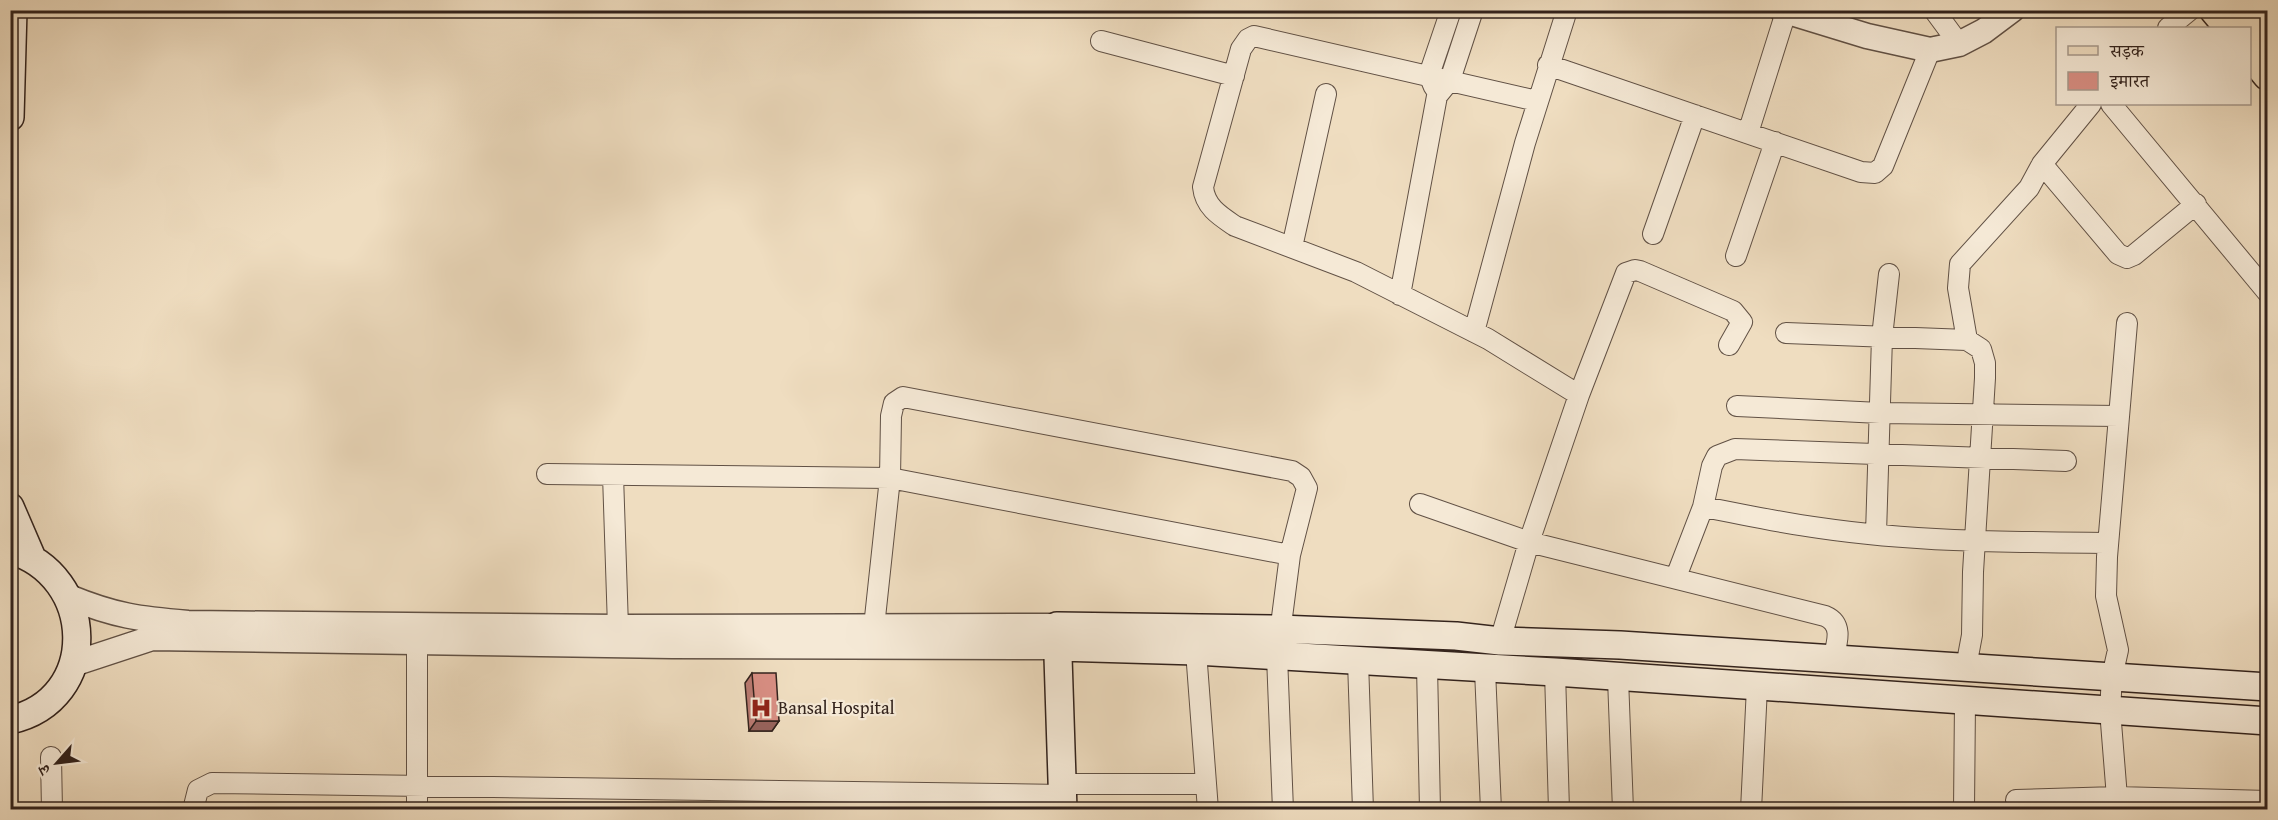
<svg xmlns="http://www.w3.org/2000/svg" width="2278" height="820" font-family="'Gentium Book Plus','Noto Serif Devanagari',serif">
<style>
.lines{fill:none;stroke-linecap:round;stroke-linejoin:round}
.minor-casing{stroke:#615145;stroke-width:22}
.tertiary-casing{stroke:#615145;stroke-width:27}
.secondary-casing{stroke:#32221c;stroke-width:30}
.primary-casing{stroke:#32221c;stroke-width:33}
.minor{stroke:#f5e9d6;stroke-width:20}
.tertiary{stroke:#f5e9d6;stroke-width:24}
.secondary{stroke:#f5e9d6;stroke-width:27}
.primary{stroke:#efddc0;stroke-width:30}
.wall{fill:#ba7a71;stroke:#32221c;stroke-width:1.5}
.shaded-wall{fill:#97635c;stroke:#32221c;stroke-width:1.5}
.building{fill:#d88e83;stroke:#32221c;stroke-width:1.5}
.labels{text-anchor:middle;stroke-width:4.5;stroke-linejoin:round;paint-order:stroke}
.poi-label{font-size:18px;fill:#32221c;stroke:#f5e9d6;text-anchor:start}
</style>
<rect width="100%" height="100%" fill="#efddc0"/>
<filter id="stains"><feTurbulence type="fractalNoise" baseFrequency=".00333" numOctaves="4"/><feColorMatrix values="0 0 0 0 .2 0 0 0 0 .09 0 0 0 0 .02 0 0 0 .5 -.17"/></filter>
<radialGradient id="worn" r=".72"><stop offset=".6" stop-color="#630" stop-opacity="0"/><stop offset="1" stop-color="#630" stop-opacity=".3"/></radialGradient>
<g class="lines">
<defs>
<path id="minor" d="M1934,10L1959,44
M2168,28L2190,10
M1101,41L1234,76
M1548,65L1861,172L1875,173L1883,166L1930,50
M1434,87L1429,75L1451,10
M1537,101L1254,36L1248,39L1241,49L1203,187C1205,207 1220,216 1235,226L1356,272L1488,339L1579,395
M2111,104L2268,293
M1748,133L1786,12
M2042,164L2118,254L2127,258L2134,255L2196,204
M1653,234L1695,115
M1292,247L1326,94
M1736,256L1775,142
M1400,295L1437,96L1450,80L1473,10
M1474,332L1525,143L1567,10
M1786,333L1967,340L1981,349L1985,363V378L1973,572L1972,635L1966,667
M1967,340L1958,288L1960,264L2029,188L2042,164L2091,104
M1737,406L1880,413L2119,416
M547,474L890,478L1290,555
M613,475L618,627
M1420,504L1529,542L1825,616C1844,624 1837,643 1833,659
M1703,507C1742,514 1781,523 1820,528C1915,542 2012,542 2108,543
M1876,534L1882,337L1889,274
M1676,577L1703,507L1712,466L1717,456L1735,449L2066,461
M874,627L890,478L891,416L894,403L903,397L1292,471L1301,477L1307,488L1290,555L1277,656L1283,810
M1500,641L1529,542L1579,395L1626,273L1635,270L1640,271L1733,311L1742,322L1729,345
M417,642V810
M1196,651L1208,810
M1358,661L1363,810
M1427,666L1430,810
M1485,670L1491,810
M1555,672L1559,810
M1618,678L1623,810
M51,757L52,810
M1062,784H1206
M2016,800L2117,797L2268,801
M193,810L198,790L212,783L1063,795
M1751,810L1757,687
M1964,810L1965,701
M2118,810L2110,710L2112,677L2118,650L2106,596L2107,557L2127,323"/>
<path id="tertiary" d="M1782,10L1867,36L1930,50L1959,44L1984,31L2012,10
M69,597C115,616 140,619 188,623L618,627L1057,626
M73,664L152,638L672,646L1058,647"/>
<path id="secondary" d="M10,117L13,10
M10,507L32,558
M10,550C97,575 101,700 10,720
M1058,647L1196,651L1555,672L2268,721
M1063,810L1057,626L1279,629L1456,636L1500,641L1620,645L2268,687"/>
<path id="primary" d="M2215,10L2230,28
M2245,10L2268,38
M2250,53L2268,75"/>
</defs>
<use href="#minor" class="minor-casing"/>
<use href="#tertiary" class="tertiary-casing"/>
<use href="#secondary" class="secondary-casing"/>
<use href="#primary" class="primary-casing"/>
<use href="#minor" class="minor"/>
<use href="#tertiary" class="tertiary"/>
<use href="#secondary" class="secondary"/>
<use href="#primary" class="primary"/>
</g>
<path class="wall" d="M752,673L779,721L772,731H749L745,683Z"/>
<path class="shaded-wall" d="M756,721H779L772,731H749Z"/>
<path class="building" d="M752,673H776L779,721H756Z"/>
<defs>
<symbol id="hospital-bare" viewBox="-9 -9 18 18"><path d="M-5-5h3v3.5h4V-5h3V5h-3V1.5h-4V5h-3Z" fill="#8f2418" stroke="#f5e9d6" stroke-width="2.5" paint-order="stroke"/></symbol>
</defs>
<g fill-rule="evenodd">
<use href="#hospital-bare" x="746" y="693" width="30" height="30"/>
</g>
<g class="labels">
<g class="poi-label">
<text x="778" y="714">Bansal Hospital</text>
</g>
</g>
<rect width="2278" height="820" fill="none" stroke="#efddc0" stroke-width="36"/>
<rect x="12" y="12" width="2254" height="796" fill="none" stroke="#32221c" stroke-width="3"/>
<rect x="18" y="18" width="2242" height="784" fill="none" stroke="#32221c" stroke-width="1.5"/>
<rect x="2056" y="27" width="195" height="78" fill="#f5e9d6" stroke="#a7998c" stroke-width="1.5"/>
<rect x="2068" y="46" width="30" height="9" fill="#efddc0" stroke="#a7998c" stroke-width="1.5"/>
<text x="2110" y="57" font-size="18" fill="#32221c">सड़क</text>
<rect x="2068" y="72" width="30" height="18" fill="#d88e83" stroke="#a7998c" stroke-width="1.5"/>
<text x="2110" y="87" font-size="18" fill="#32221c">इमारत</text>
<g transform="translate(57 763) rotate(242)" stroke="#f5e9d6" stroke-width="4.5" paint-order="stroke">
<path d="M0-4.5L10 22L0 15L-10 22Z" fill="#32221c"/>
<text y="-9" font-size="16" font-weight="bold" text-anchor="middle" fill="#32221c">उ</text>
</g>
<rect width="100%" height="100%" filter="url(#stains)"/>
<rect width="100%" height="100%" fill="url(#worn)"/>
</svg>
